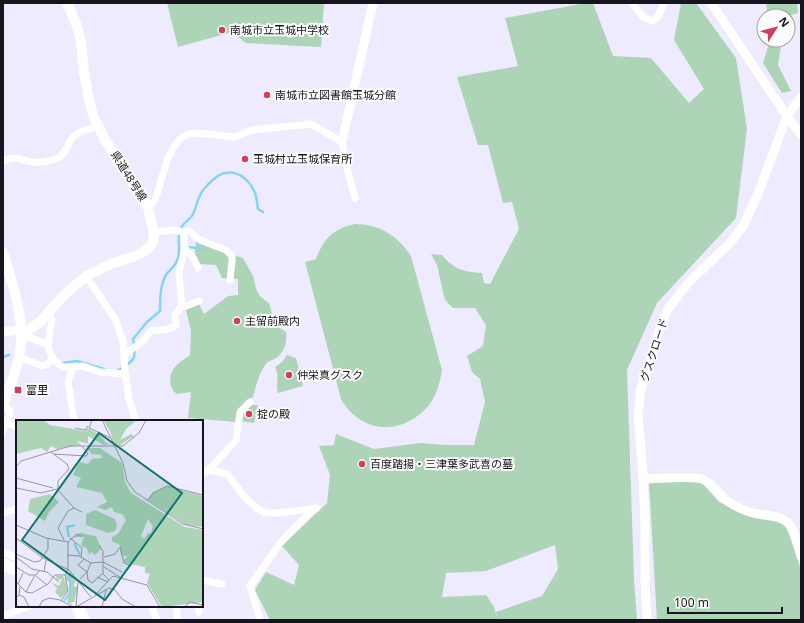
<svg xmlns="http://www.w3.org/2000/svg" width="804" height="623" font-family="'Noto Sans','Noto Sans JP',sans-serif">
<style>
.green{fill:#add4b7;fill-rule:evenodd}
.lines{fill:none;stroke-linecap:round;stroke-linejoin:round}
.stream{stroke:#85d4f3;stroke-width:2.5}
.minor{stroke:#fff;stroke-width:7}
.tertiary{stroke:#fff;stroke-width:9}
.secondary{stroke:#fff;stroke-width:10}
.trunk{stroke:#fff;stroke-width:12}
.poi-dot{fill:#cf3f5f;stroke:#fbfbfb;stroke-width:1.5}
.labels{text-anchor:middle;stroke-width:4;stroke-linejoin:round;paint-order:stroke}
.poi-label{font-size:11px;fill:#16141c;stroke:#fbfbfb;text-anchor:start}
.street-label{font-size:11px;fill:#16141c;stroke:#fbfbfb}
.inset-river{fill:none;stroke:#85d4f3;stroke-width:2}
.inset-road{fill:none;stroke:#9895a4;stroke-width:1}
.view{fill:#0f766e;fill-opacity:0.15;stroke:#0f766e;stroke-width:2}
.inset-edge{fill:none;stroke:#16141c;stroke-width:2}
</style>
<rect width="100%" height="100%" fill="#efebfe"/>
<path class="green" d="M167,3H324L321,47L246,43L232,32L178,47Z
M586,3H593L613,56L651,58L689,103L704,89L674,40L681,3H696L736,58L747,129L736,218L657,303L627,370L634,579L637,620H270L255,590L266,572L294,585L299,565L282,546L327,503L330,475L319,446L334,445L336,434L374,449L421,443L444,445H474L485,402L480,379L472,372L467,356L483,346L486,325L475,308H453L445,300L437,265L431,254L442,255C453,269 464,272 482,273L484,283L490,284L519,229L512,202L503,203L488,145H478L457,77L518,66L505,18ZM555,545L558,569L542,596L496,612L497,618L494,607L486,595L442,597L446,573L486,571Z
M766,3H797L798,13L788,16H768Z
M770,40H782L778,65L791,91L782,93L763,63Z
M355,224C379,224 398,236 411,256L442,370C440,382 437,395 429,405C403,436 362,435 341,399L305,262L316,259C324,238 333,229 355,224Z
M196,241L211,248L243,258C246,264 250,270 253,276C257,290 255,294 269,303L275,325L286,332C287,342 285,352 276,358C273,360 268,361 266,364C259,373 256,386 253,397C242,403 237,409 236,422L188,418L191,392L177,394L173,391C165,373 175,365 190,355L191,331L186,310L199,304L204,314L228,296L238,295V279L222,278L216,265L199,264L195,253Z
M287,355L296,358L303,386L278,393C275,383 280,377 275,367L282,362Z
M251,404L253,405H258L254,423L241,421L243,414Z
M649,482H701L719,502L749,516L785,522L801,570V620H657Z"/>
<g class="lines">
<path class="stream" d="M189,247L204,249
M3,357L9,355
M63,363L77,361L104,369
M117,371C135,360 137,360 133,339L147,322L160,311C160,300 160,285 166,275C170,269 176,266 178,258C181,248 176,237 181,228C183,223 190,220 193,214C197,206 197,197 204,189C208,184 218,174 225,173C238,170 249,180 254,191C257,196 257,203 258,209L263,212"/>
<path class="minor" d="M632,3L643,17L653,21L658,17L664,3
M3,161C21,154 18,161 32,162C40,163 49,161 56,159C66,155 67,144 73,137C80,130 89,129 98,126
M148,207L155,201L167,160L175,145L181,138L188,134L197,133L235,137L252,130L311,124L342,142L346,164L355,198
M154,232L175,230L183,232L189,231L200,240L226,250L232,256V261L230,280
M185,248L194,259L198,268
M86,276L115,319L123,342L125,371L129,400L136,421
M182,306H186L199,301
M48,313L52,320C49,340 43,353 62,367H73
M21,337L32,338L48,345
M124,355L144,340L151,331C159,330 170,331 176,325L175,314L182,306L179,273L185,248L183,232
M18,357L43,366L50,362L52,357
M3,406L11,411L3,431
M74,421L68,382L73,367L83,366L100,372L125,374
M6,423L17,427
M209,470L227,474L229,476C238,488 249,506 264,512C274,516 305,509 317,508L312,510L281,542L250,586L260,620
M202,474L209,470L236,440L240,412L250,402
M3,513L17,509
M3,552L17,558
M202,580L222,584
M153,606V612L157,620
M177,606V620
M198,606L199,612
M3,616L30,606"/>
<path class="tertiary" d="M711,3L787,116L801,135
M342,142L373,3
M3,332L21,330
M643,479C659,479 687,475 702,479C711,481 721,499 732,504C739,508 749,513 758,514C767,516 780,515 787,522C795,529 798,545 801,556
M647,620L645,582V526L643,473L638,414L641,389L660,328L668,309L688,283L730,243L743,226L758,194L787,116L801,97"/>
<path class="secondary" d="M3,252C11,280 23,312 21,342C20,363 10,385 3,405
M21,330H29L40,322L63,296L86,276L113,263L138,255L149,248L153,242L154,235L148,207L104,138L94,118L89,100L84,73L81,42L77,26L67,3"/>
<path class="trunk" d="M3,564L17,570
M77,606L84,620"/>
</g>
<g class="poi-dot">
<circle cx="222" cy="30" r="4"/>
<circle cx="267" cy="95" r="4"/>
<circle cx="245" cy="159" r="4"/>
<circle cx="237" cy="321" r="4"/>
<circle cx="289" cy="375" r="4"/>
<rect x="14" y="386" width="8" height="8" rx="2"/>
<circle cx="249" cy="414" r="4"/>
<circle cx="362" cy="464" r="4"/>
</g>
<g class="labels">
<g class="poi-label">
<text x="230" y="34">南城市立玉城中学校</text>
<text x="275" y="99">南城市立図書館玉城分館</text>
<text x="253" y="163">玉城村立玉城保育所</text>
<text x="245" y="325">主留前殿内</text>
<text x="297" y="379">仲栄真グスク</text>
<text x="26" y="394">富里</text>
<text x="257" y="418">掟の殿</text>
<text x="370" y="468">百度踏揚・三津葉多武喜の墓</text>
</g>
<g class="street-label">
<text transform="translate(129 176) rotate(58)" y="4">県道48号線</text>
<text transform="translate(654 350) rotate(-72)" y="4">グスクロード</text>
</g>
</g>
<g transform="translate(16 420)">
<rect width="187" height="187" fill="#efebfe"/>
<path d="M0,0H28L34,5L69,11L71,8L84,15L90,23L94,24L88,25L72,16V23L79,25L61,21L65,25L41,29L35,26L31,32L25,28L0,34ZM87,0H121L110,9L104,20L115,14L118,16L104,25H98L94,11ZM70,28H84L106,43L109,62L115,73L169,107L187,110V182L146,187L131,163L134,154L129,153V147L109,143L107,140L112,137L105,135L104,125L96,121V117L102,114L110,100L106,94L98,92L96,87L89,90L81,87L91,82L86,73L60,67L65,58L57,55L63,42L72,44L76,39L86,38L85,35L76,34ZM132,99L137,106L135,113H132L128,119L125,116ZM151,66L187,76V107L170,105L132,80L137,73ZM34,74L43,82L33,92L29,101L12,91L14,79ZM79,90L99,99L101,105L99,111L92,113L70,105V94ZM64,113L80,116L85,129L79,135L76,132L73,134L71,129L65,125L68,117H57ZM50,153L60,161L57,166L62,167L58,182H55L56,185L51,182L52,178L48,180L55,169V164L50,160ZM40,156H47L51,167V172L45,178L39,172L41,168L36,163L43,166L46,159L41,160Z" fill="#add4b7" fill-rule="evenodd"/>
<path class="inset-river" d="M53,117L51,107L59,105M58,123L64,135M48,181L54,173V153"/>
<path class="inset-road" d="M76,0L73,8L95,18M86,0L107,43L111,61L119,72L167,104L187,109M59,8L69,10L72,6M35,32L51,44L53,49L42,61V70L58,88L66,92M38,34L70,36L72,34L66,26M0,47L5,41L54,26H107L123,13L130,0M0,58L37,68M0,68L25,73L41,69M131,81L137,73L151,66L187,75M0,105L30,118L52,122V149M0,118L27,138L53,150L75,177M54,118L66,128L65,137M48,120L42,108L52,91L58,88M52,122L61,114L65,116M83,125L87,131V142L106,152M0,134L18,142L24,141L32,129V119M51,135L63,136L75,143L87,142V154L93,160M0,137L16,149L31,152L43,162M88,137L99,134L104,127L108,143L115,146M75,143L71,152L72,160L76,163L86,154M0,147L13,155H20L23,151M88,147L107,159M28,152L30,140M20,156L31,165M81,157L92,162M64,159L71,152L62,145L68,139M0,162L10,172L16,173L32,164L39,155H49M2,164L7,153M10,172L19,155M3,175L8,177L13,187M79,175L97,156L131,165L144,187M0,178L3,175L4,167M45,181L52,171L49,155L52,149M23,187L26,181L33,178L44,180L57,187M60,187L62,162M60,187L93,168L99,170L106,179L120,187M86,187L90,170M168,187L174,182L187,185"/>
<path class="view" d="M83,13L166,73L89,180L6,120Z"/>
<rect width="187" height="187" class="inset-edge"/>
</g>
<rect width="804" height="623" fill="none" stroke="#16141c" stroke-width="8"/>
<g transform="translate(776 28) rotate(54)"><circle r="19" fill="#fbfbfb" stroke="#9f9fa2"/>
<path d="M0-3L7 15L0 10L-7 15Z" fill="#cf3f5f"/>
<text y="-6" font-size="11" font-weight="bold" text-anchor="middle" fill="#16141c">N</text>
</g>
<path d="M668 607v6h114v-6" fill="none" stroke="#16141c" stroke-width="2"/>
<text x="674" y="607" font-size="12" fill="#16141c" stroke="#fbfbfb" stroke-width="3" paint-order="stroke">100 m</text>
</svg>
